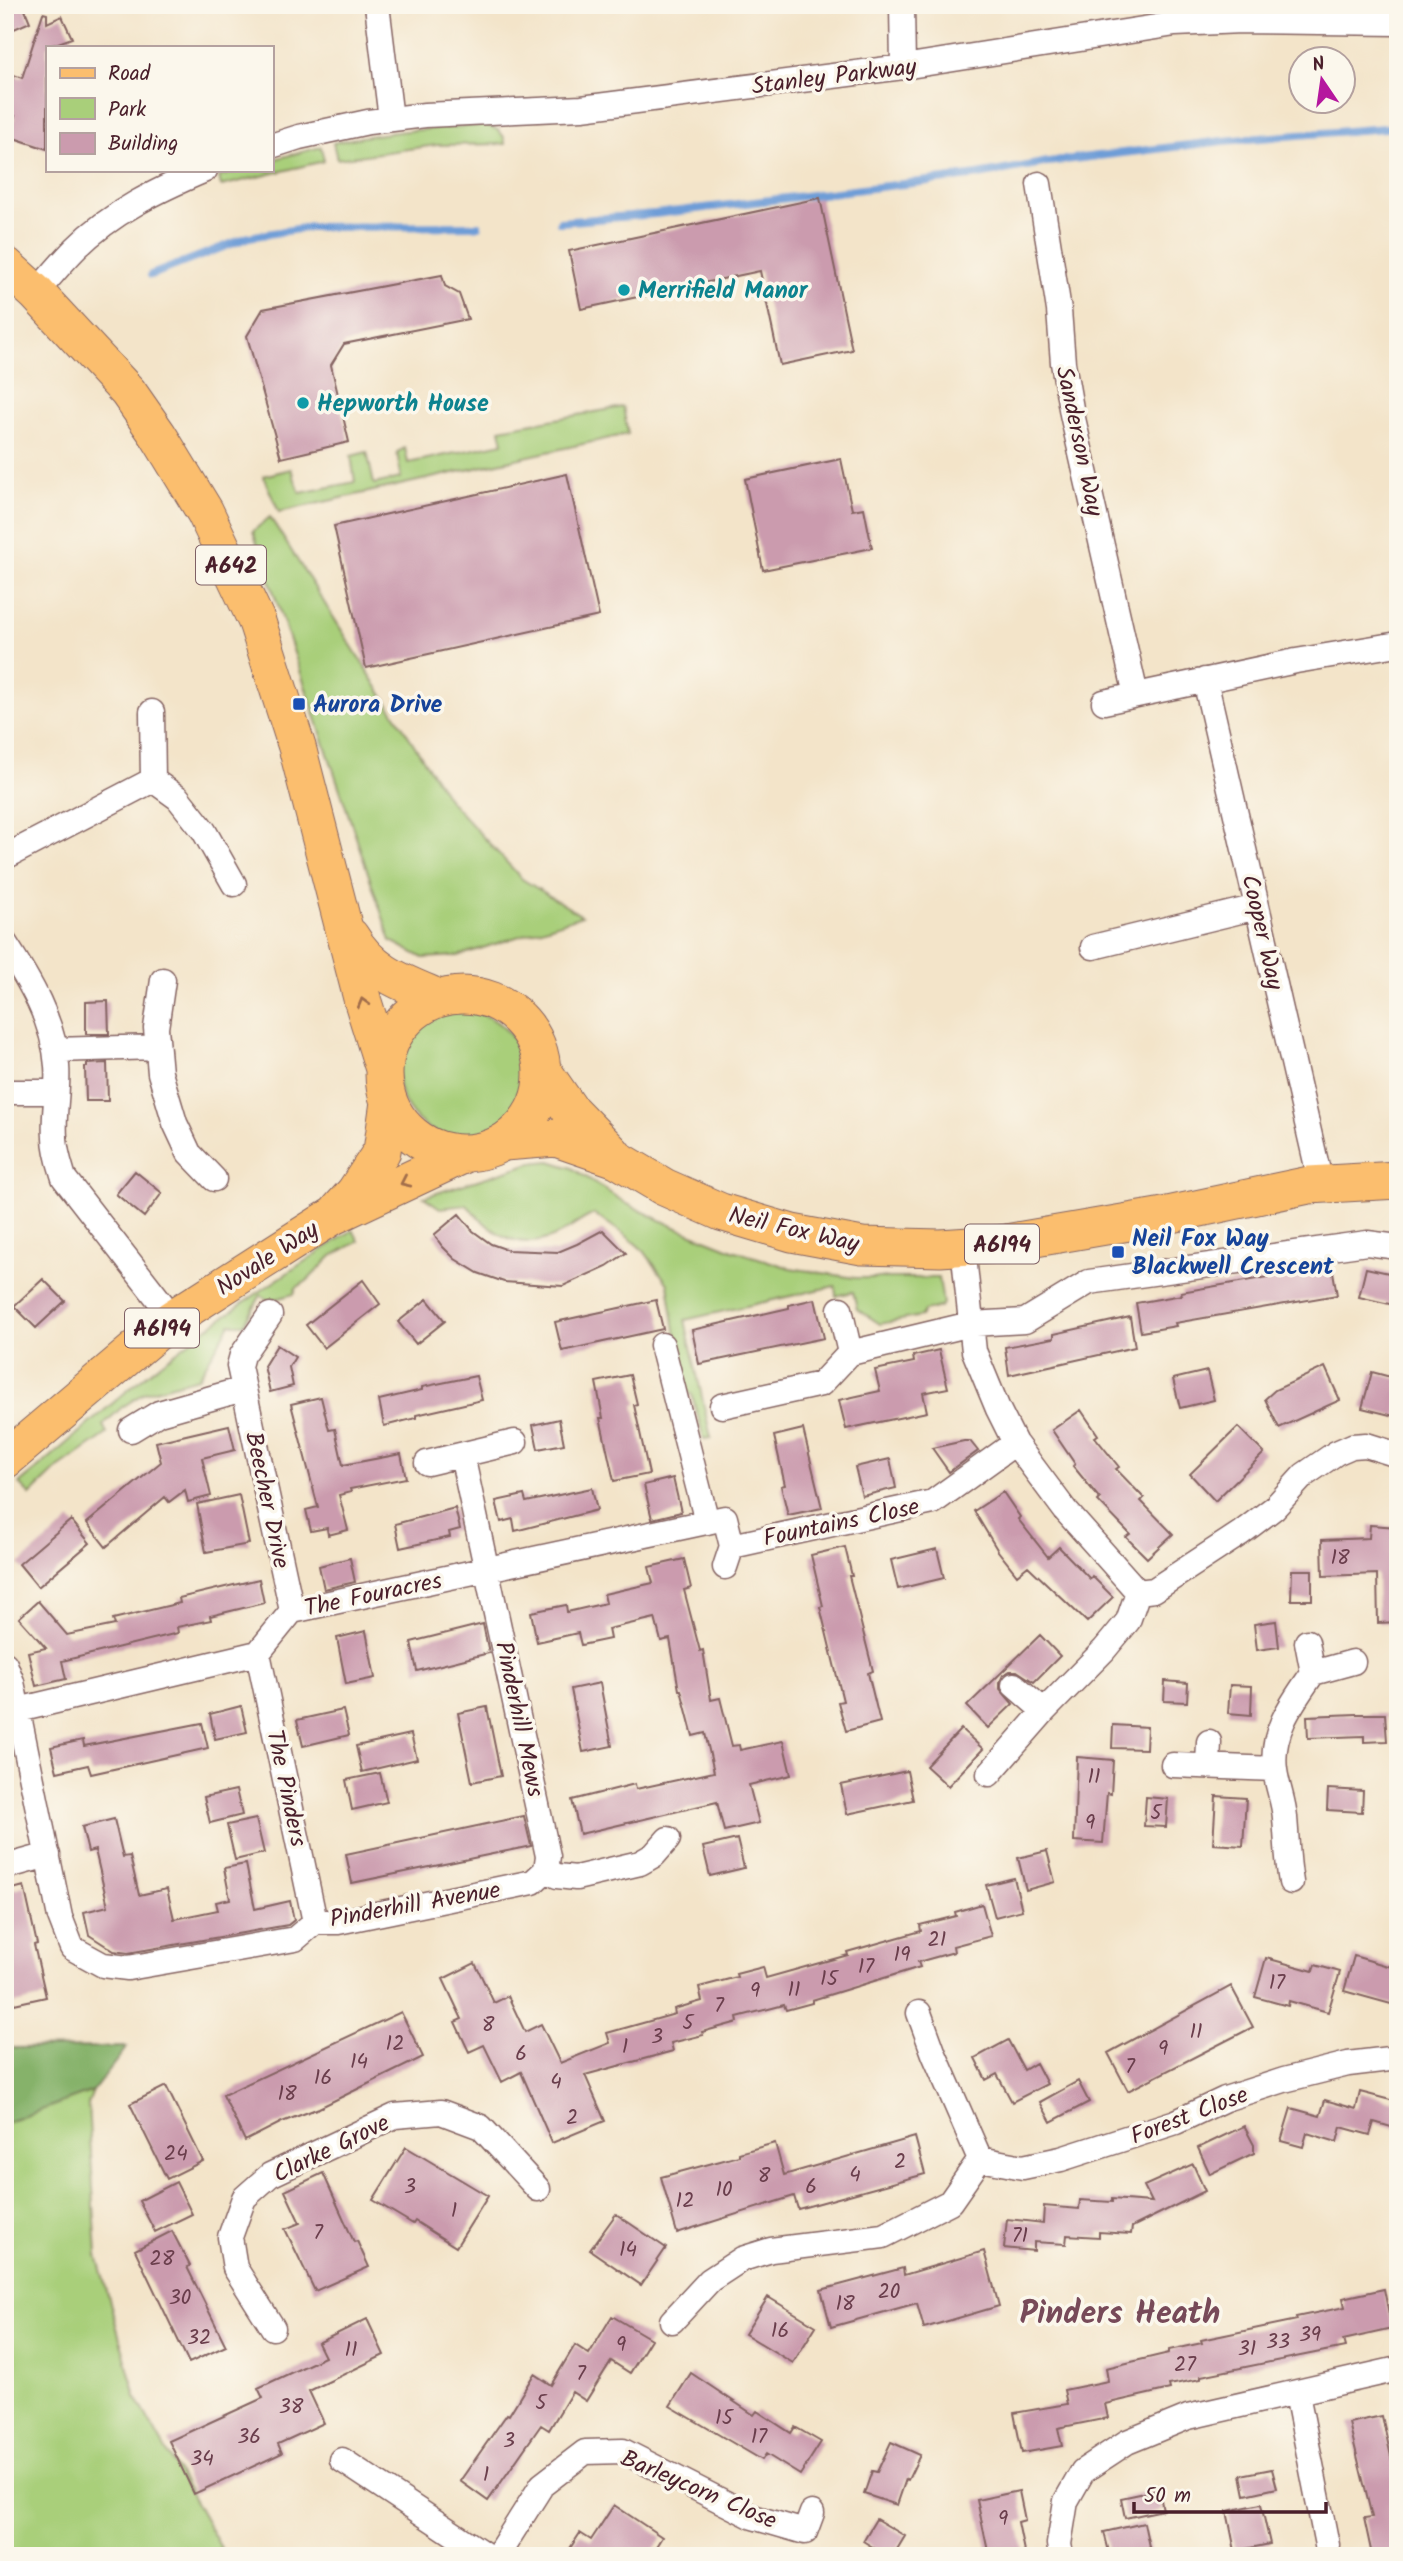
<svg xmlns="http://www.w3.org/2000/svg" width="1403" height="2561" font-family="Kalam,sans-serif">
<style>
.green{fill:#a9cf7a;stroke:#7a7752;stroke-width:2}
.forest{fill:#86b26a;stroke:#68684a;stroke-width:2}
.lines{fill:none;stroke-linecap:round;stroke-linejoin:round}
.stream{stroke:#6e9dd7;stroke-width:8}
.building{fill:#cb9bae}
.street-casing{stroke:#856462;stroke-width:27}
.primary-casing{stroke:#856462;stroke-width:39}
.street{stroke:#fff;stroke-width:24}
.primary{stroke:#fbbe6e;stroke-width:37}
.oneway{stroke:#a26e4c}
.culture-dot{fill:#0f9aa8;stroke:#fbf7ec;stroke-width:2.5}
.transit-dot{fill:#1a4fb4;stroke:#fbf7ec;stroke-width:2.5}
.labels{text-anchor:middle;stroke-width:7;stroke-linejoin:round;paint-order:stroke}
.number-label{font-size:21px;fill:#6a3e4c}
.shield{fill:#fbf7ec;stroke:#7f6065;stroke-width:2}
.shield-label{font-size:23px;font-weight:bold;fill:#4a1f2b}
.street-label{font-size:24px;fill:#4a1f2b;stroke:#fbf7ec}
.culture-label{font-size:24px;font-weight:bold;fill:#0d838f;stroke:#fbf7ec;text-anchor:start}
.transit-label{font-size:24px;font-weight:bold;fill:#164399;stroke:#fbf7ec;text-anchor:start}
.district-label{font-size:32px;font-weight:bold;fill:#774a59;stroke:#fbf7ec}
</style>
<rect width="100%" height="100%" fill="#fbf7ec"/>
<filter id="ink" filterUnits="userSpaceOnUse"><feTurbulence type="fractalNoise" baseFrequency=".0143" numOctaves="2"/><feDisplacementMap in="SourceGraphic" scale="14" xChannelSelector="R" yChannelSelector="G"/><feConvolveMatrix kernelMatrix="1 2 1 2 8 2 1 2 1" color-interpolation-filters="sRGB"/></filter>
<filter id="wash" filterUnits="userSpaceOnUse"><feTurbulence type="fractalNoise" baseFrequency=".00686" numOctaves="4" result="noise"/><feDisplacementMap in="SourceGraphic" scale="28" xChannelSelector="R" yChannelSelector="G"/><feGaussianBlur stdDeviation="1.57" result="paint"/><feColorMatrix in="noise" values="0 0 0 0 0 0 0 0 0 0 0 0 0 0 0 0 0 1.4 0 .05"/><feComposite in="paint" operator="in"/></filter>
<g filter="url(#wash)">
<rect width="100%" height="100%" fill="#f3e4c9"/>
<path class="green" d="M484,125C494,127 505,132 505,144L437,145L337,159L333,143C383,131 433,129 484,125Z
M321,147L324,161L221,186L219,177L241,170H271V160Z
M623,407L628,434L279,512L263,476L291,469L300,493L355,482L351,456L367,452L374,484L401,478L397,452L405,448L408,463L503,443L500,429Z
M270,517L449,800L522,879L582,916L458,956L423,958L391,941L253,531Z
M398 1074a63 63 0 1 1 126 0a63 63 0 1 1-126 0Z
M550,1161L572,1168L627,1204L675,1227L733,1250L790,1268L855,1278H939L943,1304L940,1307L924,1311L921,1316L880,1324L857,1309L853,1292L836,1296L835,1286L685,1320L711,1438L704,1439L692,1395L684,1390L668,1284L644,1251L628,1237L594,1214C579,1220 566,1233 550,1238C514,1251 489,1230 467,1205L440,1208L424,1197L531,1163Z
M353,1230L359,1241L332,1256L307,1281L296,1288L294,1294L269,1301L261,1295L244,1324H230L198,1378L144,1393L121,1408L103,1425L107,1434L58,1468L30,1495L19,1484C60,1450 99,1414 140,1380C208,1325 280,1277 353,1230Z
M93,2091L88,2104L97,2255L136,2397L221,2548L211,2556H5V2123Z"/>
<path class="forest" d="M127,2047L93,2091L5,2123V2048Z"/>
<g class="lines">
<path class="stream" d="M560,222L655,214L978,175L1048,162L1223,141L1398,127
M151,275L249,237L310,227L478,226"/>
</g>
<g id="blocks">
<path class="building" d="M5,5H23L30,22L5,33Z
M43,13L47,14V23L62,16L72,38L47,47V149L8,136L15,116L5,113V102L14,75L22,78Z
M820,198L852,350L780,365L760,271L581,309L569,251Z
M442,275L445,286L459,294L468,319L344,344L331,365L349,442L281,458L247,336L263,309Z
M841,459L852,510L864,508L872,548L763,570L745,479Z
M567,474L599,616L366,668L334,526Z
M108,1001L109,1034H86V1002Z
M107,1063L108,1101H86L85,1067H87V1064Z
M135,1171L162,1193L144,1217L116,1194Z
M459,1214L473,1231L491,1244L508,1250L558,1252L577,1244L603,1230L626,1253L607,1266L563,1286L504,1282L478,1273L455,1259L442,1246L434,1235Z
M1332,1266L1337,1295L1175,1323L1176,1326L1141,1332L1136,1303L1182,1295L1181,1292Z
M1366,1268L1398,1275V1289L1394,1305L1359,1297Z
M43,1279L65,1301L36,1328L14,1306Z
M363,1280L380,1304L324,1348L306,1325Z
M427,1299L445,1321L416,1344L398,1322Z
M815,1299L824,1338L699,1364L692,1330L789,1308V1305Z
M656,1300L663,1329L562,1351L555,1322Z
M1130,1317L1135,1347L1009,1375L1005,1347L1054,1338V1334Z
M277,1345L295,1357L289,1367L293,1386L270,1392L264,1366Z
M939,1350L948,1388L923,1393L927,1412L846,1429L839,1400L880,1391L875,1370L914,1362L913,1356Z
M1325,1367L1340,1400L1279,1428L1265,1399L1275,1390Z
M1207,1371L1214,1400L1180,1408L1173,1379Z
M1372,1372L1398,1379V1417L1362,1408Z
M630,1375L637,1404L634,1405L649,1474L614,1481L600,1418H603L596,1382Z
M476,1376L482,1400L416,1415V1418L384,1426L379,1400L422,1390V1387Z
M321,1397L329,1430L335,1429L343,1465L401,1454L406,1478L350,1489L351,1492L339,1495L348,1530L328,1535L327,1528L311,1531L306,1510L318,1507L291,1404Z
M1081,1410L1098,1435L1095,1437L1119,1467L1116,1469L1144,1498L1141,1501L1173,1534L1147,1558L1126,1537L1130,1534L1098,1501L1100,1499L1073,1466L1075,1464L1052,1430Z
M559,1419L564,1444L538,1449L533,1425Z
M229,1425L235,1450L202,1458L211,1496L188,1502L185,1490L169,1502L165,1497L106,1547L87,1523L161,1462L156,1442Z
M1238,1427L1264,1453L1215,1501L1190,1474Z
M803,1429L822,1508L788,1515L781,1486L785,1485L774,1436Z
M964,1441H970L978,1451L949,1472L932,1448Z
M890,1459L896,1488L862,1496L855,1467Z
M673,1478L681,1512L652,1519L644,1485Z
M592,1488L597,1510L515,1531L513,1519L501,1522L496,1501L524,1495L526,1502Z
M1003,1492L1020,1517L1018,1519L1048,1557L1059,1547L1090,1579L1092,1576L1113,1597L1087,1622L1028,1566L1017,1575L998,1551L974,1511Z
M239,1495L249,1544L206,1552L197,1504Z
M455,1508L460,1529L449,1532L450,1537L400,1548L395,1524Z
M71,1520L90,1543L38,1587L19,1564Z
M1370,1525L1398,1527V1622L1378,1623L1377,1574L1323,1576L1322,1540L1369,1538Z
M845,1547L852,1576H849L873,1671L868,1673L880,1722L846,1731L838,1702L843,1701L820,1607L823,1606L811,1555Z
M937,1549L944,1578L898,1589L891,1560Z
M350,1558L355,1582L324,1589L319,1566Z
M684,1559L691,1588L684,1590L700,1651L703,1650L711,1700L720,1698L732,1746L739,1745L740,1750L783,1741L791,1775L749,1785L759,1823L724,1831L717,1802L580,1834L572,1800L635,1784L636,1789L714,1772L705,1733L693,1736L681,1690H679L670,1639L661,1641L655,1618L608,1629L610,1639L581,1645L578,1633L537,1642L531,1612L566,1605L567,1612L606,1603L604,1594L653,1583L649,1567Z
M1292,1570H1312V1600H1291Z
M259,1579L264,1603L210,1616L211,1620L177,1627L178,1633L62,1661L66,1679L36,1686L28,1652L46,1648L19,1618L38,1601L67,1635L115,1625L113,1619L180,1603L179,1598Z
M1276,1621L1279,1647L1257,1650L1254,1624Z
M483,1624L489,1653L417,1671L411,1642Z
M366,1631L375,1678L346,1684L337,1638Z
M1040,1635L1060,1656L1034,1682L1017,1671H1010L1003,1675L1000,1682V1689L1013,1704L988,1728L967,1706Z
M1165,1681L1188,1683L1187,1702L1164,1701Z
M600,1683L612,1746L583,1752L571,1689Z
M1230,1685L1252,1686L1251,1715L1228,1713Z
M241,1706L247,1732L215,1739L210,1714Z
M487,1707L501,1776L472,1782L458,1713Z
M343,1710L349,1735L303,1746L297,1720Z
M1357,1714H1385L1387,1741L1364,1742V1736L1308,1738L1307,1716Z
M202,1723L208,1748L91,1774L88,1765L57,1772L51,1747L83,1740L84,1746Z
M1113,1725L1147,1727L1146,1749L1112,1748Z
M961,1729L983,1749L948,1786L926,1766Z
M411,1734L417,1759L362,1772L356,1746Z
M1077,1757L1113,1760L1111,1794L1107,1793L1103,1843L1074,1841Z
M907,1771L913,1800L847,1814L841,1785Z
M380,1773L387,1802L352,1810L346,1780Z
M1328,1789L1363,1791L1362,1812L1327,1810Z
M236,1790L242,1815L210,1823L204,1797Z
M1216,1796L1246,1798L1243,1846L1213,1844Z
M1146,1797L1168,1799L1166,1827L1144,1826Z
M524,1816L531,1846L352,1883L346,1854Z
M114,1819L123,1857L130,1856L139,1895L167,1889L174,1919L218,1910L216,1902L230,1899L224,1868L246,1864L255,1909L290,1901L294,1920L288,1925L128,1953L114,1951L89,1935L84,1912L108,1906L95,1850L88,1852L82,1827Z
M256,1819L264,1853L235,1860L227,1825Z
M737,1839L744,1868L710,1876L703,1847Z
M1047,1851L1055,1882L1026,1890L1018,1858Z
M1014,1878L1022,1910L995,1917L986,1885Z
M24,1886L37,1944L34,1945L46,1997L14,2004L5,1968V1891Z
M982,1904L991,1936L953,1946L954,1952L918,1962L920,1967L812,2000V2003L786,2010L784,2005L737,2017L738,2022L702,2032L703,2035L671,2043L673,2051L585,2075L605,2121L552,2143L521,2072L502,2082L484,2045L469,2052L455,2022L462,2019L443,1979L475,1963L494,2003L508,1996L525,2032L541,2024L560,2063L610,2043L607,2033L675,2014L674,2009L702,2001L699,1987L737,1977L736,1974L763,1967L766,1978L848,1955L847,1952L921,1931L920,1925L956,1916L955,1912Z
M1354,1956L1398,1969V2006L1344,1991Z
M1266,1958L1313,1971L1315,1965L1340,1972L1328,2012L1289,2001L1288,2006L1255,1997Z
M1231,1986L1253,2027L1128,2091L1108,2053Z
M401,2012L423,2057L319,2108L282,2122L245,2141L223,2095Z
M1008,2040L1024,2070L1036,2063L1047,2084L1012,2102L997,2074L986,2080L975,2058Z
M1078,2081L1089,2102L1051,2122L1040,2102Z
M166,2086L203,2161L167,2179L130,2104Z
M1360,2092L1398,2102V2129L1374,2122L1370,2135L1341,2127L1337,2142L1307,2133L1303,2147L1281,2141L1291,2108L1320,2116L1325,2100L1356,2109Z
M1244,2126L1254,2145V2153L1210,2174L1198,2148Z
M915,2137L925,2174L798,2209L794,2196L677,2233L661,2177L739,2156V2153L775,2143L784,2175Z
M406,2147L488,2196L456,2247L415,2221L413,2224L373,2200Z
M1193,2164L1205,2191L1132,2227L1131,2234L1099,2232V2237L1067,2235L1066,2244L1034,2242V2251L1004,2248L1007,2219L1043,2223L1044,2206L1079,2209L1080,2200L1112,2202V2199L1152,2202L1144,2186Z
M323,2173L354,2242L357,2241L369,2267L315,2291L285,2229L300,2223L285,2191Z
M176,2182L192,2214L155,2232L139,2201Z
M616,2214L666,2248L641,2285L590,2250Z
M172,2231L190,2266L187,2267L226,2346L189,2363L135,2250Z
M984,2251L999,2306L924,2328L917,2303L831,2327L821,2290L903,2268L904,2275Z
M1384,2289L1392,2329L1343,2340L1345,2347L1201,2376V2379L1169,2385L1170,2389L1105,2404L1108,2418L1058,2428L1062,2446L1022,2453L1014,2413L1067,2404L1064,2390L1108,2381L1106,2368L1169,2353V2350L1202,2343L1201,2340L1297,2320L1296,2317L1345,2307L1343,2298Z
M768,2297L816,2326L793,2363L745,2334Z
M612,2316L651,2339L630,2373L611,2361L586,2401L572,2392L549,2430L541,2425L488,2501L460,2481L507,2414L509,2415L534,2374L551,2385L575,2345L589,2354Z
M367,2319L384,2355L309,2391L324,2423L278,2444L282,2453L194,2494L169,2441L263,2398L258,2388L325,2357L318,2343Z
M691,2373L754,2415L757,2411L791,2433L795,2427L821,2442L800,2475L766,2454L762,2460L670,2406Z
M1382,2416L1392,2461L1394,2460L1398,2474V2550L1372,2555L1364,2518L1372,2517L1349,2423Z
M891,2442L920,2455L908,2480L906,2479L897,2505L864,2494L872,2471L877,2472Z
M1272,2469L1277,2488L1245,2495L1241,2475Z
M1159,2490L1163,2510L1125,2518L1121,2498Z
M1019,2491L1025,2520L1018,2522L1025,2556H989L977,2500Z
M1261,2504L1270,2544L1235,2551L1227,2511Z
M614,2505L662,2537L650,2556H565L580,2533L591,2540Z
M876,2519L905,2536L893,2556H887L863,2541Z
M1144,2523L1151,2556H1110L1104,2532Z"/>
</g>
</g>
<g filter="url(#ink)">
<use href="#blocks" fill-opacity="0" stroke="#856462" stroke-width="2"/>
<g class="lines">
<defs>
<path id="street" d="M377,5L391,119
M902,5L903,67
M271,146L299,137L368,122L425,115L582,108L903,67L1175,24L1241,21L1398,23
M1039,184L1059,310L1063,363L1072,414L1136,695
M36,293C49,278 62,262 76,248C112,212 158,190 205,170
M1205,680L1321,1184
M1104,702L1296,661L1398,644
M153,780L178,798L204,831L234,884
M5,857L153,780L152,712
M5,943C29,980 54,1021 57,1066C59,1089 53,1113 55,1137C55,1151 60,1165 64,1178L173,1318
M1093,947L1257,907
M163,980L156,1028L160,1073L175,1123L189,1153L214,1179
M55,1050L157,1047
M5,1092H56
M963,1247L974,1351L998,1409L1015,1443L1065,1510L1138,1592L1154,1590L1241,1533L1274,1508L1304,1475L1336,1453L1352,1446L1366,1445L1398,1455
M840,1309L850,1353
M270,1315L242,1355L239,1366L292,1611
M662,1345L707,1522
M722,1406L821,1384L850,1353L971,1324L1025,1321L1089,1282L1367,1243L1398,1247
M131,1430L159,1413L243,1389
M462,1455L548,1856L546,1870
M427,1463L515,1442
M732,1546L933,1502L1015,1443
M1307,1642L1313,1673
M258,1653L315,1922
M5,1664L12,1682L60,1917L72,1948L103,1965L128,1968L295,1939L315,1922H338L533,1882L546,1870
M1014,1685L1044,1711
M18,1710L258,1653L292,1611L725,1518L732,1546L725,1567
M1173,1765L1275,1769
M1208,1766L1209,1742
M989,1774L1044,1711L1104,1650L1128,1621L1138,1592
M5,1867L48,1855
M546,1870L557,1876L576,1878L640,1863L654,1855L668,1839
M1291,1882C1287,1860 1287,1839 1285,1818C1284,1802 1277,1786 1275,1770C1270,1732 1292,1703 1313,1673L1353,1662
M919,2013L934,2054L980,2159L1023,2167L1061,2159L1176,2122L1225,2099L1284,2080L1348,2064L1398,2058
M672,2321L710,2280L742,2259L771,2250L883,2236L950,2202L980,2159
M273,2328L235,2268L230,2237L244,2198L270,2175L395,2116L441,2112L481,2127L538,2189
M1297,2394L1327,2545
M342,2460L487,2556
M497,2556L542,2485L585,2452L623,2451L753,2517L805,2532L812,2513
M1061,2556L1059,2544L1066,2501L1083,2471L1127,2442L1188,2417L1398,2369"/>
<path id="primary" d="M5,265L36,293L128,392L158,435L205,512L257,622L297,747L363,1002L384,1069
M350,936C372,973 401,982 439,998
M384 1074a79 79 0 1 1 158 0a79 79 0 1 1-158 0Z
M543,1071L570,1110L612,1153
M504,1142L556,1138L617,1159L664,1187L721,1212L792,1233L862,1246L940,1248L1000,1244L1158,1217L1309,1185L1398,1180
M339,1210L355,1192L382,1151L389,1102
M5,1460L173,1318L333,1216L467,1153"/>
</defs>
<use href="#street" class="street-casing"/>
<use href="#primary" class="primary-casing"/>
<use href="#street" class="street"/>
<use href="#primary" class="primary"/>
</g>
<defs><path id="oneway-chevron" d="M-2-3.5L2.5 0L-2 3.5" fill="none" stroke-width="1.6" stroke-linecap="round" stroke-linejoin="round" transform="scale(1.75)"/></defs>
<g class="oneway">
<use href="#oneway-chevron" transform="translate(363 1003) rotate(-106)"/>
<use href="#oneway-chevron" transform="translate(405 1182) rotate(155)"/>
</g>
</g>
<g class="culture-dot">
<circle cx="624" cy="290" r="7"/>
<circle cx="303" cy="403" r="7"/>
</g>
<g class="transit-dot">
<rect x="292" y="697" width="14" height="14" rx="3.5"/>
<rect x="1111" y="1245" width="14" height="14" rx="3.5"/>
</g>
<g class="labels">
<g class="number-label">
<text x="1340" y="1564">18</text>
<text x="1094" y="1783">11</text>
<text x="1156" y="1819">5</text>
<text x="1090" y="1829">9</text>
<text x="937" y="1946">21</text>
<text x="902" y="1961">19</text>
<text x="866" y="1973">17</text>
<text x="829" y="1985">15</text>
<text x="1277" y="1989">17</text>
<text x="794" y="1996">11</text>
<text x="755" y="1997">9</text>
<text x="719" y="2012">7</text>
<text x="688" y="2029">5</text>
<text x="488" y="2031">8</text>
<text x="1196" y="2038">11</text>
<text x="657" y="2043">3</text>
<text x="395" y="2050">12</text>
<text x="625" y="2053">1</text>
<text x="1163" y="2055">9</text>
<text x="521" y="2060">6</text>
<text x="359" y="2068">14</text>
<text x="1130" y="2073">7</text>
<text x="323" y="2084">16</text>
<text x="556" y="2088">4</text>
<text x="287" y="2100">18</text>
<text x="572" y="2124">2</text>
<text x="176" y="2160">24</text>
<text x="900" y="2168">2</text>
<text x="855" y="2181">4</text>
<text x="764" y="2182">8</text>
<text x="410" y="2193">3</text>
<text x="811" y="2193">6</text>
<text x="724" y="2196">10</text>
<text x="685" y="2207">12</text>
<text x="454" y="2217">1</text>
<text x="318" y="2239">7</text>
<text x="1020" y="2242">71</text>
<text x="628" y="2256">14</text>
<text x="162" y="2265">28</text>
<text x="889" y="2298">20</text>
<text x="180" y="2304">30</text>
<text x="845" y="2310">18</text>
<text x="780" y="2337">16</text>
<text x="1310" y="2341">39</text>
<text x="199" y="2344">32</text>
<text x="1278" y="2348">33</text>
<text x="621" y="2351">9</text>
<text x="1247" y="2355">31</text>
<text x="351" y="2356">11</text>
<text x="1185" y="2371">27</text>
<text x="581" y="2380">7</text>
<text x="541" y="2409">5</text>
<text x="291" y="2413">38</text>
<text x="724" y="2424">15</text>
<text x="249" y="2443">36</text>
<text x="759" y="2443">17</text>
<text x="509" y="2447">3</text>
<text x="202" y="2465">34</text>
<text x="486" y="2481">1</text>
<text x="1003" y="2525">9</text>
</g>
<g class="shield">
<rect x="196" y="545.5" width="70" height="39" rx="5"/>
<rect x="965" y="1224.5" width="74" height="39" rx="5"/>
<rect x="125" y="1308.5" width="74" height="39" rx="5"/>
</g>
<g class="shield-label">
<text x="231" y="573">A642</text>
<text x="1002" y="1252">A6194</text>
<text x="162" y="1336">A6194</text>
</g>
<g class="street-label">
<text transform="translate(834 76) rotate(-7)" y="8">Stanley Parkway</text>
<text transform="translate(1080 441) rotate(78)" y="8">Sanderson Way</text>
<text transform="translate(1263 932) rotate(77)" y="8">Cooper Way</text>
<text transform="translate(794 1229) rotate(13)" y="8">Neil Fox Way</text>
<text transform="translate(267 1258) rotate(-33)" y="8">Novale Way</text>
<text transform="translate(268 1500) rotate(78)" y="8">Beecher Drive</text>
<text transform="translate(841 1522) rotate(-12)" y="8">Fountains Close</text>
<text transform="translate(373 1594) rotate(-12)" y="8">The Fouracres</text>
<text transform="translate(520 1719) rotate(78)" y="8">Pinderhill Mews</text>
<text transform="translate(287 1788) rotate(78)" y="8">The Pinders</text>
<text transform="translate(415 1904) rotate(-10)" y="8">Pinderhill Avenue</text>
<text transform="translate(1189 2115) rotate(-21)" y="8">Forest Close</text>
<text transform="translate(331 2148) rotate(-26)" y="8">Clarke Grove</text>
<text transform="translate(699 2489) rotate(23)" y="8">Barleycorn Close</text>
</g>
<g class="culture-label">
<text x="638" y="298">Merrifield Manor</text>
<text x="317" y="411">Hepworth House</text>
</g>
<g class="transit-label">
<text x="313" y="712">Aurora Drive</text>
<text x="1132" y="1246">Neil Fox Way<tspan x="1132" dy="28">Blackwell Crescent</tspan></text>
</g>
<g class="district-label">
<text x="1120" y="2323">Pinders Heath</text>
</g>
</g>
<rect width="1403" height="2561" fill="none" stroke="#fbf7ec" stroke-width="28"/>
<rect x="46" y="46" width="228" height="126" fill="#fbf7ec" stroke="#b4a19f" stroke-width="2"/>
<rect x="60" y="68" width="35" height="10" fill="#fbbe6e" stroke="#b4a19f" stroke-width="2"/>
<text x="108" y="80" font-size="21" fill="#4a1f2b">Road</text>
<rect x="60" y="98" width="35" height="21" fill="#a9cf7a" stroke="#b4a19f" stroke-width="2"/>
<text x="108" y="116" font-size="21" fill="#4a1f2b">Park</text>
<rect x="60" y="133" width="35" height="21" fill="#cb9bae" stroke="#b4a19f" stroke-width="2"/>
<text x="108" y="150" font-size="21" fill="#4a1f2b">Building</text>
<g transform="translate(1322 80) rotate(347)"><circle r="33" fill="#fbf7ec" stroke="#b4a19f" stroke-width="2"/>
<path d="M0-5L12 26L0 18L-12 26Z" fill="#b5179e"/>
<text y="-10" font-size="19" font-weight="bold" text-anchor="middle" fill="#4a1f2b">N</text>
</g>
<path d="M1134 2502v10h192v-10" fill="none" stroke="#4a1f2b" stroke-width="3.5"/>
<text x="1144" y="2502" font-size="21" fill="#4a1f2b" stroke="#fbf7ec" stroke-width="5" paint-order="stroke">50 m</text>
</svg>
